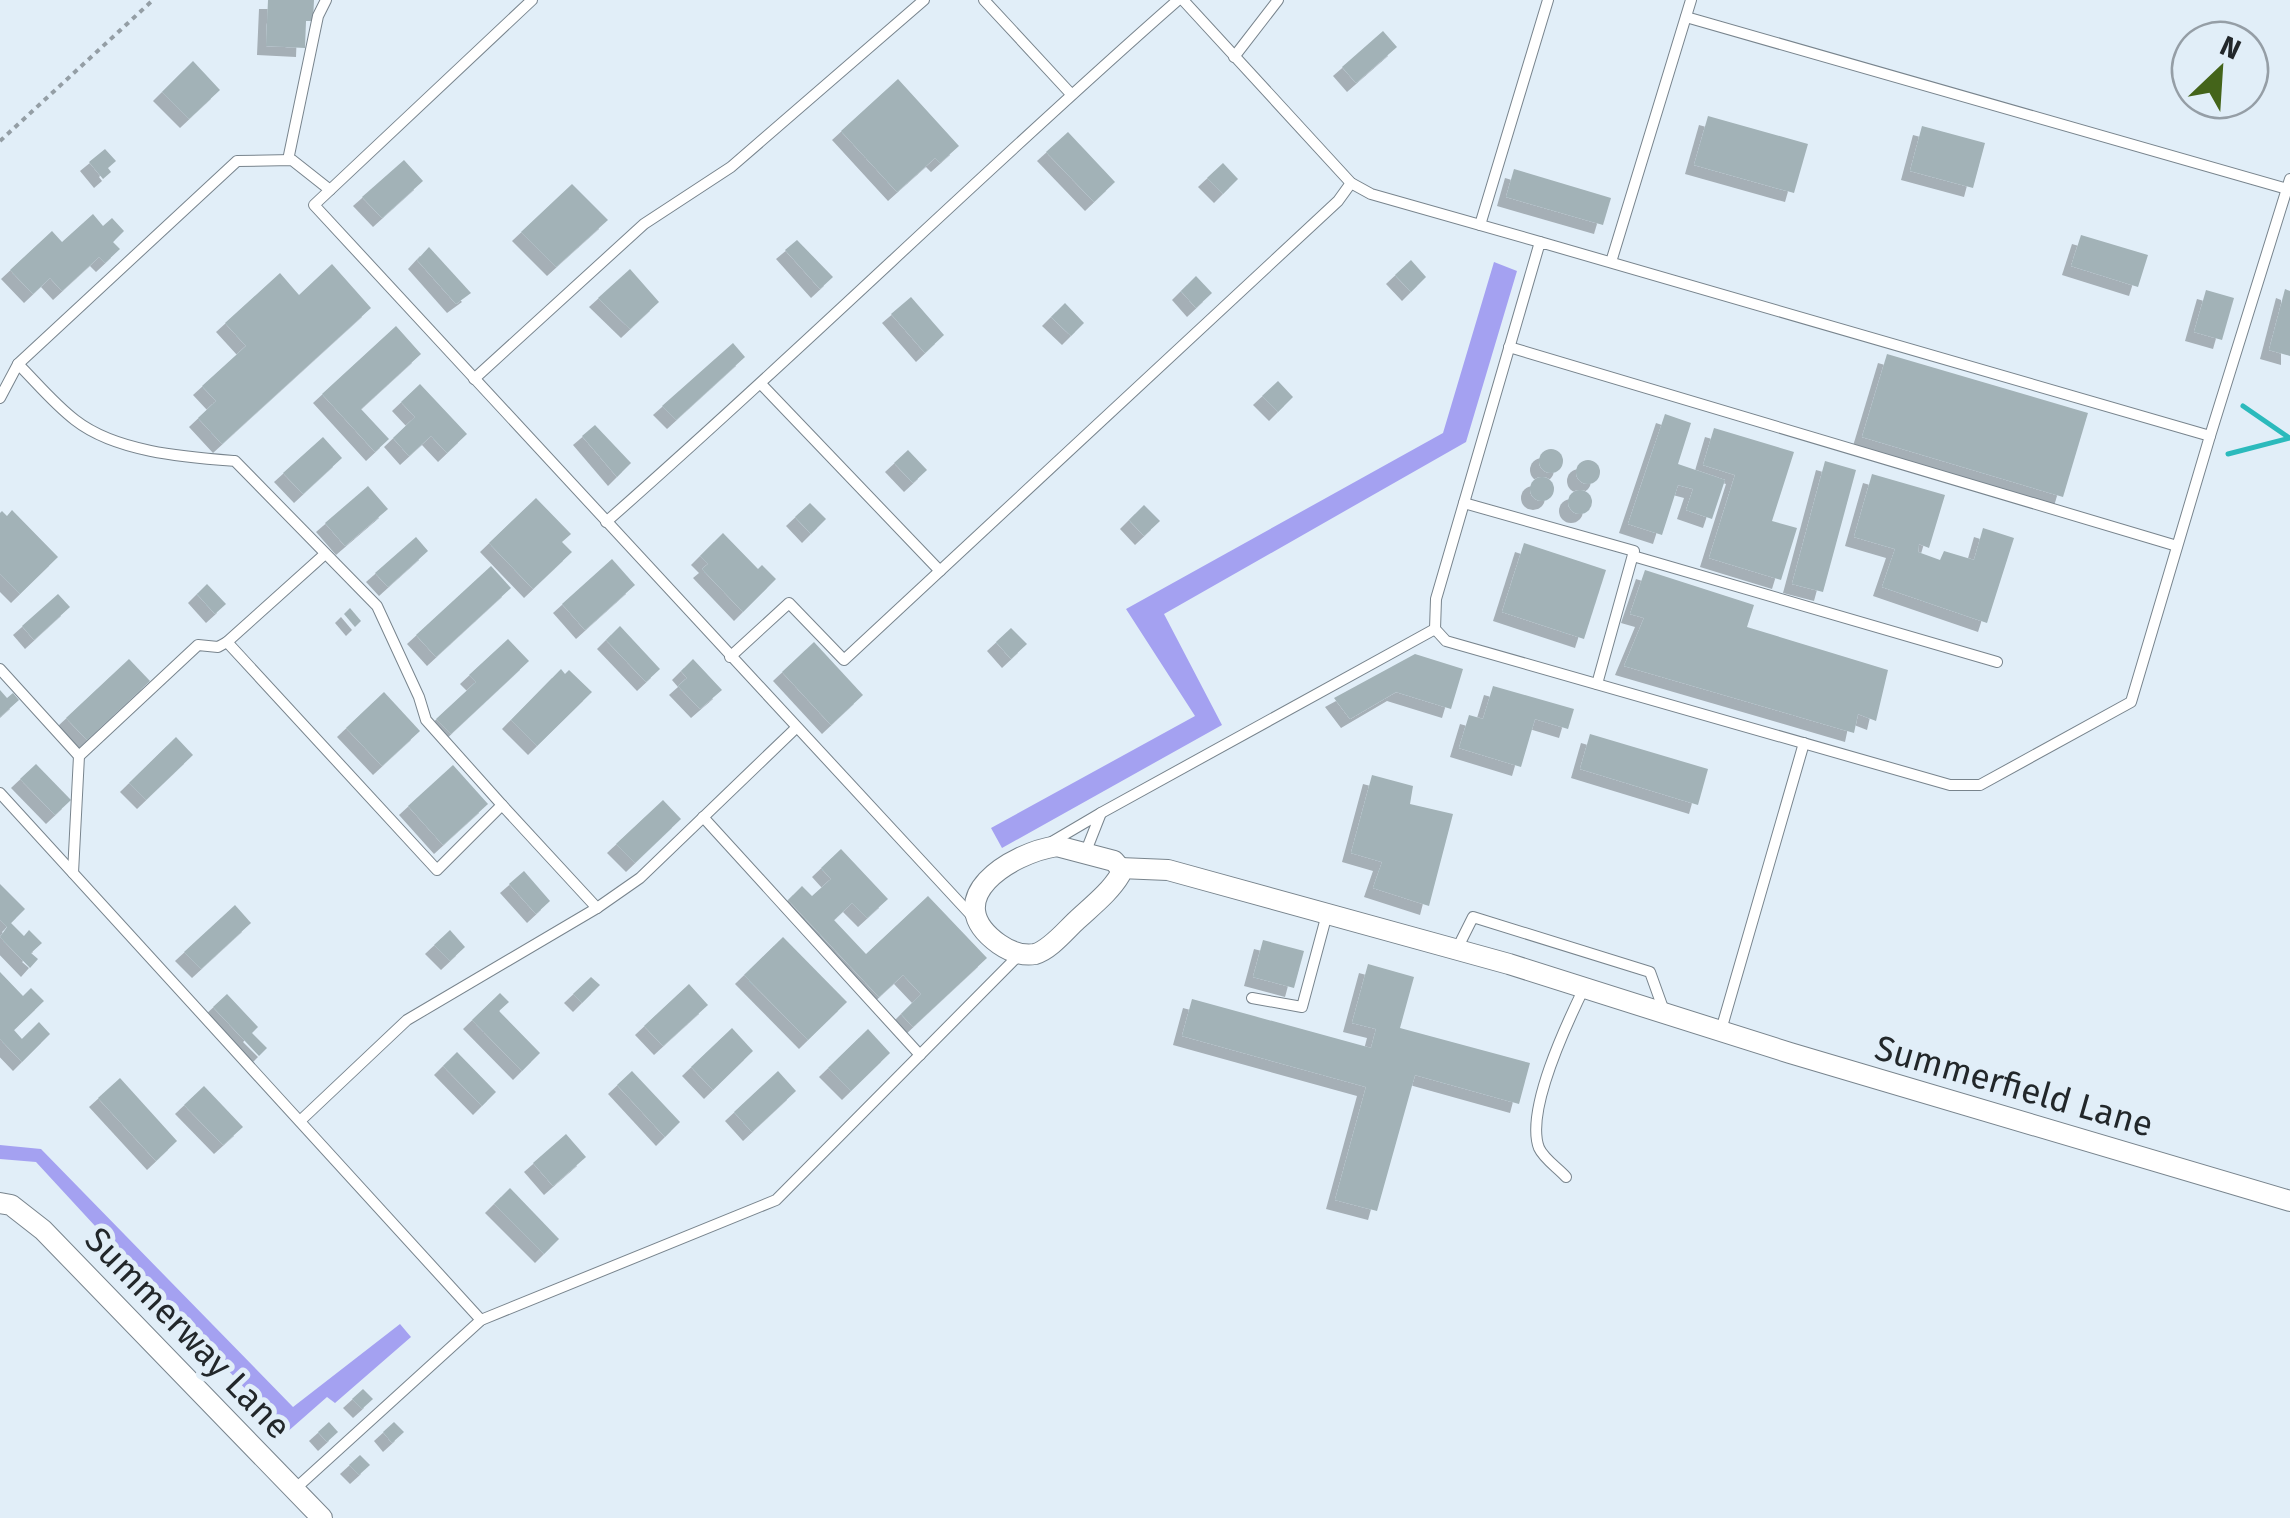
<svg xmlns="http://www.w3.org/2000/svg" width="2290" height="1518" viewBox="0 0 2290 1518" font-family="'Fira Sans',sans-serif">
	<defs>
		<filter id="shadow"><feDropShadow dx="-9" dy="9" stdDeviation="0" flood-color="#0004"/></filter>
	</defs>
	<rect width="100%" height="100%" fill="#e1eef8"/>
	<!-- forest -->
	<g fill="#a4a1f1">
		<path d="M1494,262L1517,271L1466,442L1164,614L1222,725L1002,848L991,828L1195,716L1126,609L1443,433Z"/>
		<path d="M0,1145L41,1149L293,1407L400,1324L411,1337L335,1403L327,1397L286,1433L36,1162L0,1159Z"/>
	</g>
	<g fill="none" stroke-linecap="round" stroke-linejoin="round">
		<!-- stream -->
		<g stroke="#2bbabc" stroke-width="5">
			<path d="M2243,406L2288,437"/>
			<path d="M2228,454L2290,438"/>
		</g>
	</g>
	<!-- building -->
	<g fill="#a2b2b7" filter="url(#shadow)">
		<path d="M268,0H314L313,21H306L305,48L266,46Z"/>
		<path d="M1383,31L1397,47L1356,83L1342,67Z"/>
		<path d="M193,61L220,90L189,119L162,92Z"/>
		<path d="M898,79L959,146L940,163L935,158L897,192L841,131Z"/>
		<path d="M1708,116L1808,144L1794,193L1694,165Z"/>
		<path d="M1922,126L1985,143L1973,188L1910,171Z"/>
		<path d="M1068,132L1115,182L1094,202L1046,152Z"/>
		<path d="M105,149L116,161L108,168L111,172L103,179L89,162Z"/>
		<path d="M404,160L423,181L382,218L362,197Z"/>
		<path d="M1223,163L1238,179L1223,194L1207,178Z"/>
		<path d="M1514,169L1611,198L1603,225L1506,197Z"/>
		<path d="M572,184L608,220L556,267L521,232Z"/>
		<path d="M93,214L103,226L112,218L124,231L113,242L120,249L105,263L99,257L62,291L50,278L33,294L10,270L52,231L62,242Z"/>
		<path d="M2081,235L2148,255L2138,287L2071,266Z"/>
		<path d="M797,240L833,277L820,289L785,250Z"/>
		<path d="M429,247L471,293L456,304L417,260Z"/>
		<path d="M1411,260L1426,277L1411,292L1395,275Z"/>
		<path d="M332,264L371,308L222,444L198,418L216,401L202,386L246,346L225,323L280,273L299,295Z"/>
		<path d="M630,269L659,302L630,329L598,298Z"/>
		<path d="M1196,276L1212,293L1196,308L1181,291Z"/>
		<path d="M2285,289L2290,291V356L2269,350Z"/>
		<path d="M2206,290L2234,298L2222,340L2194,332Z"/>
		<path d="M911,297L944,335L925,353L891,314Z"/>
		<path d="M1065,303L1084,323L1071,336L1051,317Z"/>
		<path d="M396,326L421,354L361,409L389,439L375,452L322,394Z"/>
		<path d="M733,343L745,357L676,420L662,406Z"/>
		<path d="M1887,354L2088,413L2063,497L1862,437Z"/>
		<path d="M1278,381L1293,397L1278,412L1262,396Z"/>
		<path d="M420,384L467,434L447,453L431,436L409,456L393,438L415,417L401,402Z"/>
		<path d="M1665,414L1691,423L1678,464L1725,480L1712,519L1686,510L1693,489L1678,485L1662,535L1628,524Z"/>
		<path d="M595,425L631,463L617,477L582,436Z"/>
		<path d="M1714,428L1794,452L1772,521L1797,528L1781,580L1709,558L1735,475L1703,465Z"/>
		<path d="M323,437L342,458L303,494L283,473Z"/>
		<circle cx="1551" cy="461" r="12"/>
		<path d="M908,450L927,470L913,483L894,463Z"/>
		<circle cx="1588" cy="472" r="12"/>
		<path d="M1825,461L1856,470L1823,592L1792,584Z"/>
		<path d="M1872,474L1945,495L1929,548L1919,544L1918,552L1940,560L1944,551L1974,560L1983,528L2014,538L1987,623L1882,587L1895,549L1854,537Z"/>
		<circle cx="1542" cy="489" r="12"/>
		<path d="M368,486L388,509L345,546L325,523Z"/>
		<circle cx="1580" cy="502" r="12"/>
		<path d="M536,498L571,534L562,542L572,552L533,589L489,543Z"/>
		<path d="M810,503L826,519L811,534L795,517Z"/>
		<path d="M1144,505L1160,521L1144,536L1129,520Z"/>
		<path d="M12,510L58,557L20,594L0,574V513L2,511L7,516Z"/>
		<path d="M723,533L758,569L762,565L776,579L743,612L702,569L708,564L700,556Z"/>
		<path d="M416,537L428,551L388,587L375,573Z"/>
		<path d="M1524,543L1606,570L1584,639L1502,612Z"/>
		<path d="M612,559L635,585L585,630L562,604Z"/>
		<path d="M491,566L511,588L436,657L416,635Z"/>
		<path d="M1645,570L1754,605L1747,627L1888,670L1876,721L1858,714L1854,733L1624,666L1644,618L1630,614Z"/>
		<path d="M207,584L226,604L215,614L197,594Z"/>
		<path d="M58,594L70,607L34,640L22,626Z"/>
		<path d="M350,608L361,621L355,627L344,614Z"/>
		<path d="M620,626L660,669L646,682L606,640Z"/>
		<path d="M1011,628L1027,644L1011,659L996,642Z"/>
		<path d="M508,639L529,661L451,734L436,719L476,682L469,675Z"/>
		<path d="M814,642L863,695L831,725L782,672Z"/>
		<path d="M1415,654L1463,669L1451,709L1396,692L1350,719L1334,698Z"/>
		<path d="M129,659L150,681L87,740L66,718Z"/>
		<path d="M693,659L722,690L700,709L678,686L687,678L681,671Z"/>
		<path d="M561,669L565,674L569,670L592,692L537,746L511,720Z"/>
		<path d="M1493,686L1574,709L1568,729L1535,719L1521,767L1459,748L1469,715L1483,719Z"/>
		<path d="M0,690L7,698L13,693L19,700L0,717Z"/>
		<path d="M384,692L420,731L382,766L346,728Z"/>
		<path d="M1590,734L1708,769L1698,805L1580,769Z"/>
		<path d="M176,737L193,755L146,800L129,783Z"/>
		<path d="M36,764L71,800L55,815L20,779Z"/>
		<path d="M453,765L488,804L443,845L408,806Z"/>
		<path d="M1372,775L1413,786L1410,804L1453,814L1429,906L1373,888L1382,862L1351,853Z"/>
		<path d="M663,800L681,819L635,863L616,844Z"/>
		<path d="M841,849L888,899L867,918L852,903L834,920L866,954L928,896L987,958L913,1027L901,1014L921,994L903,975L879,997L788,900L802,886L812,896L831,879L821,868Z"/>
		<path d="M524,871L550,901L536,914L509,884Z"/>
		<path d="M0,884L25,909L11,923L24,936L29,930L42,943L31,953L38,959L30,968L0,937L7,927L0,920Z"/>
		<path d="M235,905L251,923L201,969L184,952Z"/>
		<path d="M450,930L465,947L450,961L434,945Z"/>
		<path d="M783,937L847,1002L808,1040L744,975Z"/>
		<path d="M1263,940L1304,951L1294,988L1253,977Z"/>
		<path d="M1368,964L1414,977L1400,1028L1530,1063L1519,1104L1415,1075L1377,1211L1335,1200L1366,1087L1182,1036L1192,999L1371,1048L1376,1029L1352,1023Z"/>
		<path d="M0,972L23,996L31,988L44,1001L14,1030L22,1039L39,1022L50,1034L22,1062L0,1039Z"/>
		<path d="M591,977L600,985L582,1003L573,994Z"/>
		<path d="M689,984L708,1005L663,1046L644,1026Z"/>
		<path d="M500,993L509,1002L499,1011L540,1053L522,1071L472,1020Z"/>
		<path d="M227,994L258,1027L252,1033L267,1048L259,1056L213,1007Z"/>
		<path d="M732,1028L753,1051L713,1090L691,1067Z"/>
		<path d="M868,1029L890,1053L851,1091L828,1068Z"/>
		<path d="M457,1052L496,1092L482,1106L443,1066Z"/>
		<path d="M632,1071L680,1122L665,1137L617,1085Z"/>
		<path d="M778,1071L796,1091L752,1132L734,1112Z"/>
		<path d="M120,1078L177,1141L156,1161L98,1098Z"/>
		<path d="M204,1086L243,1127L223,1145L184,1105Z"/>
		<path d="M566,1134L586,1157L553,1186L533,1163Z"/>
		<path d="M510,1188L559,1239L544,1254L494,1204Z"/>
		<path d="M363,1389L373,1399L362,1409L352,1399Z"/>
		<path d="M329,1422L338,1432L327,1442L318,1432Z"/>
		<path d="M394,1422L404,1432L392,1443L383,1432Z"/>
		<path d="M360,1455L370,1465L359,1475L349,1465Z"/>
	</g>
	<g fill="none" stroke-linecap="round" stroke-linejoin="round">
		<defs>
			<g id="service">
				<path d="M532,0L314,205L972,916"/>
				<path d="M984,0L1071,94"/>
				<path d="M1183,0L1351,183L1371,194L1540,242"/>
				<path d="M1686,17L2287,189"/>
				<path d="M1234,57L1278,0"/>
				<path d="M288,160L318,16L326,0"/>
				<path d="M1480,225L1548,0"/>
				<path d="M1540,242L2210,436L2131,702L1980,785H1950L1446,641L1435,629L1436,599Z"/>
				<path d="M1611,262L1691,0"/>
				<path d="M1509,347L2177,546"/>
				<path d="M18,364C36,382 54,404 75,420C116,452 184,457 235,461L377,606L419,697L426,720L502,805"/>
				<path d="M474,379L644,224L731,167L924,0"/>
				<path d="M761,384L940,571"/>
				<path d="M0,398L18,364L237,161L292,160L330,190"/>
				<path d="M2210,436L2290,179"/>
				<path d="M1464,503L1634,551L1597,684"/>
				<path d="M606,522C800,352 984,170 1178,0"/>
				<path d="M1633,556L1997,662"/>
				<path d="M227,642L325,554"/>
				<path d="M730,657L789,603L844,660L1338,201L1351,183"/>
				<path d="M0,669L79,756"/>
				<path d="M0,793L481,1320"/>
				<path d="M1101,813L1435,629"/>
				<path d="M703,817L920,1055"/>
				<path d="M1050,843L1101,813L1086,851"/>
				<path d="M73,873L79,756L198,645L218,647L227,642L437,870L502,805L597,908"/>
				<path d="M1457,949L1473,917L1650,972L1664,1011"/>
				<path d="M1252,998L1302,1007L1327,914"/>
				<path d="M1721,1030L1804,743"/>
				<path d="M300,1121L407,1020L597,908L640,878L796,728"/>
				<path d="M1566,1177C1558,1168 1544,1159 1539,1148C1525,1111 1567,1023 1584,988"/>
				<path d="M295,1489L481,1320L776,1200L1020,954"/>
			</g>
			<g id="minor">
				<path d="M1057,846L1114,861L1120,868V875C1110,892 1092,906 1077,920C1066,930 1050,950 1035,954C1022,956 1009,951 999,944C936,899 1011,853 1057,846Z"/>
				<path d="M1120,868L1168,870L1509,964L1790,1053L2290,1201"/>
				<path d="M0,1203L11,1205L43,1230L322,1518"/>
			</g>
		</defs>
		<!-- service casing -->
		<use href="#service" stroke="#78848d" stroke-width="12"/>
		<!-- minor casing -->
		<use href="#minor" stroke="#78848d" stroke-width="22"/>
		<!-- path -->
		<path stroke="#949ea5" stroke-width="4" stroke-dasharray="5 5" stroke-linecap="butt" d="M0,141L153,0"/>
		<!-- service -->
		<use href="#service" stroke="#fff" stroke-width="10"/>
		<!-- minor -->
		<use href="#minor" stroke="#fff" stroke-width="20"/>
	</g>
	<g text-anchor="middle" stroke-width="10" stroke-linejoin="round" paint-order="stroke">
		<!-- street labels -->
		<g font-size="35" fill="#22272a" stroke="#e1eef8">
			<text transform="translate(2014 1086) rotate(16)" y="12">Summerfield Lane</text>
			<text transform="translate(188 1333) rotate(46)" y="12">Summerway Lane</text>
		</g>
	</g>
	<!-- north arrow -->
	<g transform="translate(2220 70) rotate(25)"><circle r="48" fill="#e1eef8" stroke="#959ea6" stroke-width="2.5"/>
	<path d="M0-8L18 38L0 25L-18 38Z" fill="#44641a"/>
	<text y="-15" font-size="28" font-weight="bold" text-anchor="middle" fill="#22272a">N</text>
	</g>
</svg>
